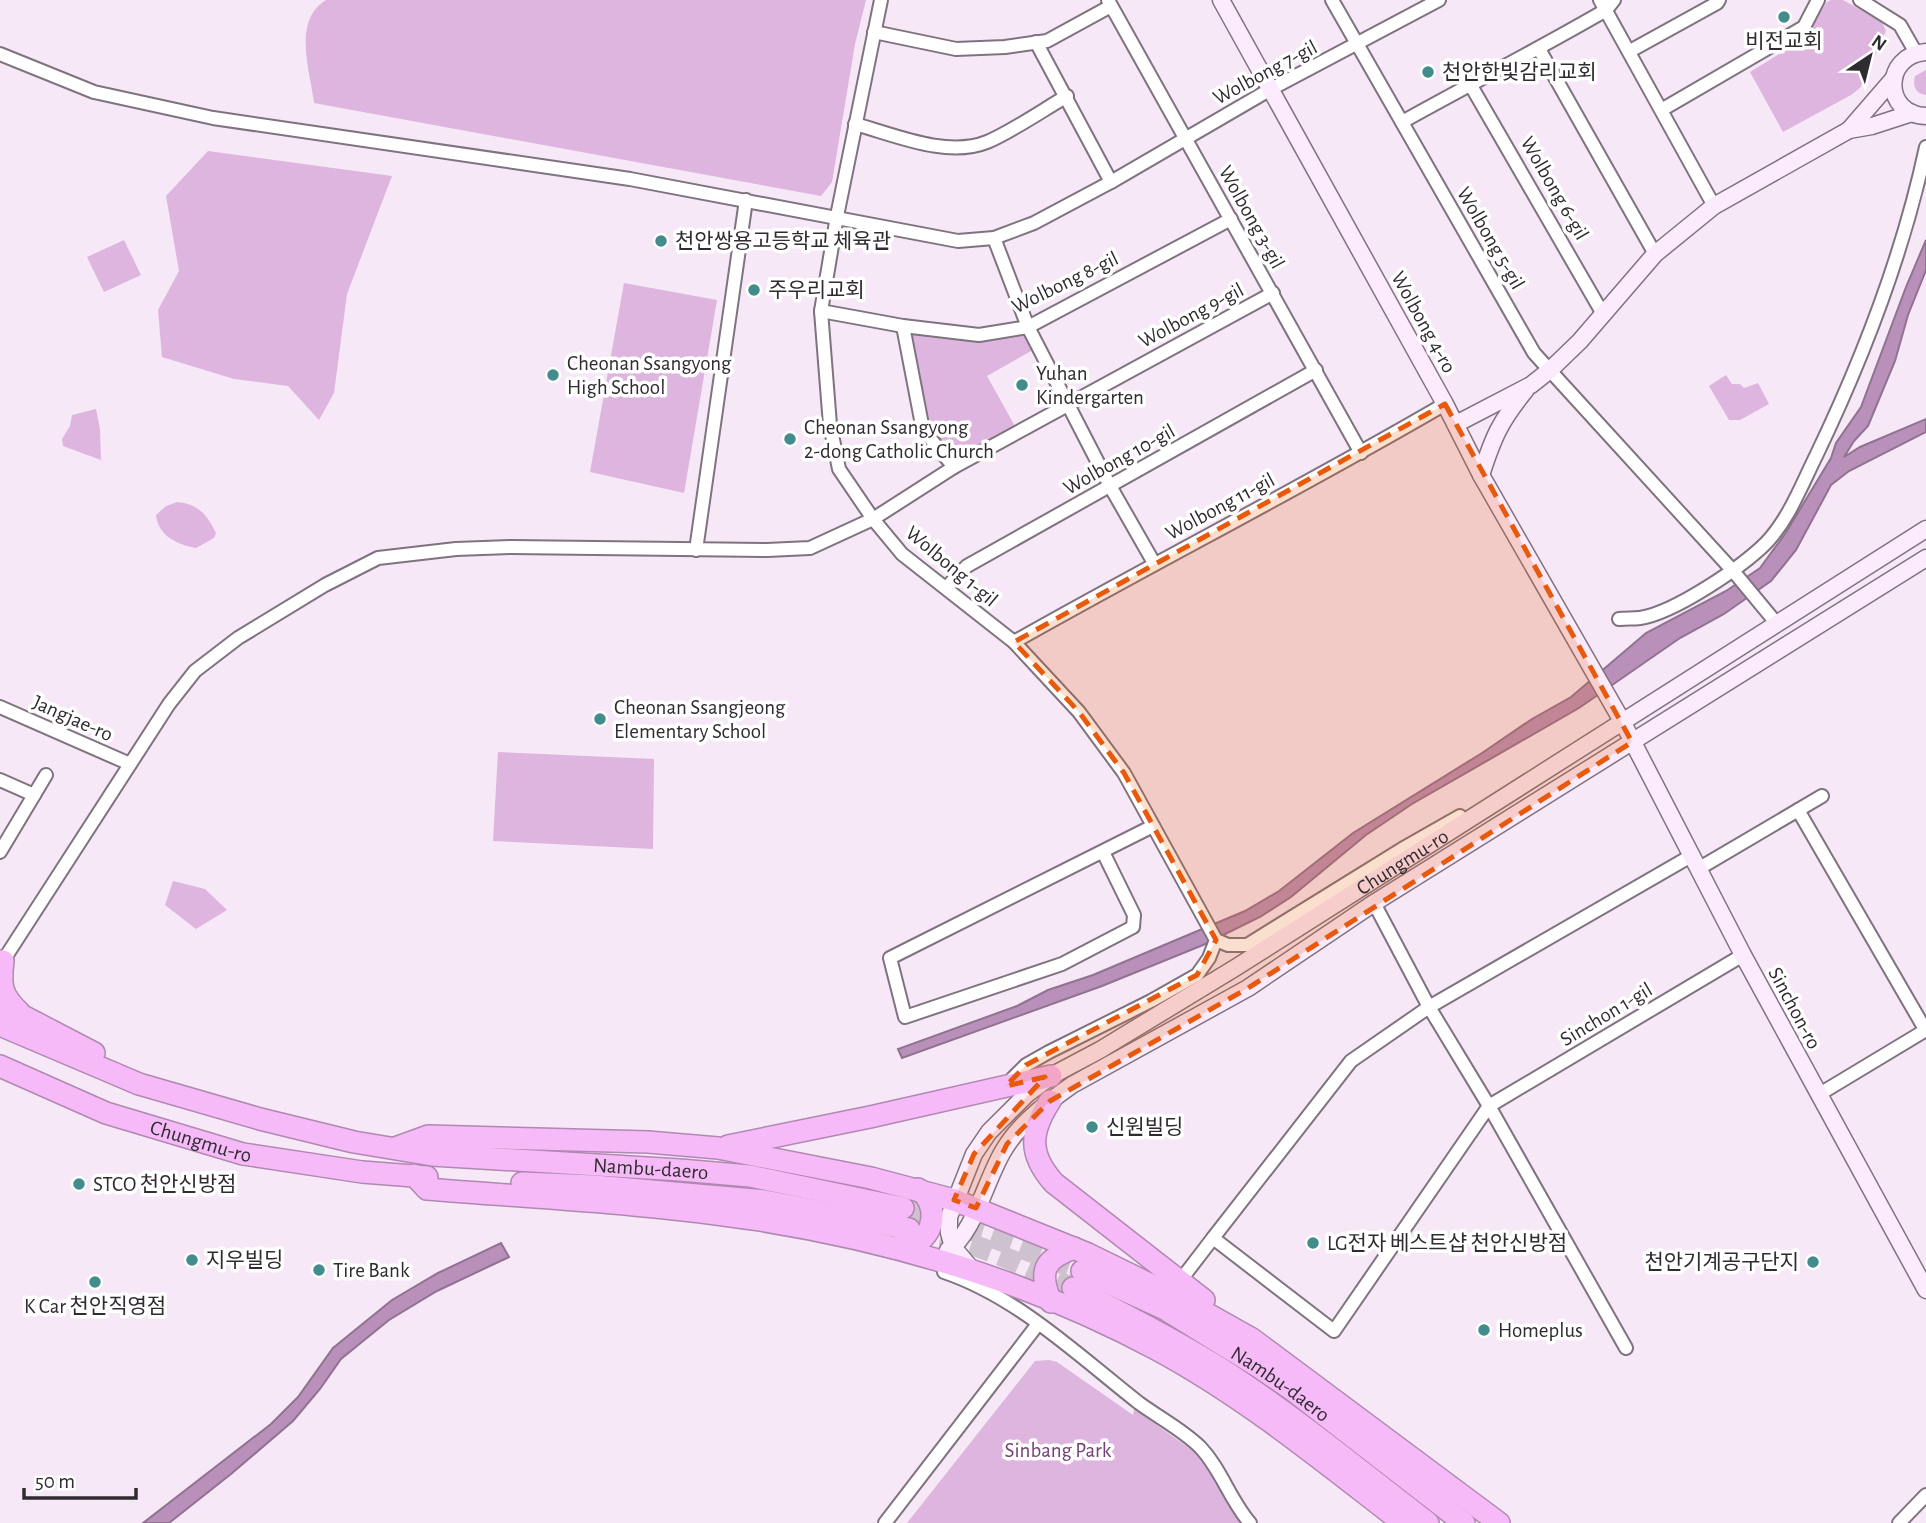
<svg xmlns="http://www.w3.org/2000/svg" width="1926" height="1523" viewBox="0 0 1926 1523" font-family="'Alegreya Sans','Noto Sans KR',sans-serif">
	<rect width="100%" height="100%" fill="#f6e8f6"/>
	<!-- green -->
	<g fill="#deb5df">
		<path d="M326,0H866L855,44L832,182L821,196L314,103C310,70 292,21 326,0Z"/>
		<path d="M1831,0H1843L1882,22L1886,31L1860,88L1851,95L1783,132L1750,72L1802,40L1827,2Z"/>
		<path d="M1926,70V95C1916,94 1912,86 1915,76Z"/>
		<path d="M208,151L392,176L347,294L334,393L319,420L288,386L234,379L162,357L158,310L179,271L166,196Z"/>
		<path d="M124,240L141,275L104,292L87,257Z"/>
		<path d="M624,283L717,300L684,493L590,472Z"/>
		<path d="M1024,331L1033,350L987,376L1016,428L964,456L947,451L927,428L910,336L913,332Z"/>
		<path d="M1726,375L1732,384H1740L1744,388L1758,383L1769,404L1740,420H1729L1709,386Z"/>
		<path d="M96,409L100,429L101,460L63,446L62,439L70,426L72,415Z"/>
		<path d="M177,502C199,504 207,515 216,533L214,538L196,548C178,545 158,536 156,515L166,506Z"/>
		<path d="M498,752L654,759L653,849L493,841Z"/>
		<path d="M173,881L205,889L227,910L196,929L165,905Z"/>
		<path d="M1049,1360L1057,1362L1133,1415L1134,1409L1199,1455L1244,1523H907L1035,1361Z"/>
	</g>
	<!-- water -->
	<g fill="#b990ba" stroke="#907291" stroke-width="2">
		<path d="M1926,240V270L1908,315L1895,361L1868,426L1854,441L1844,457L1860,447L1926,419V432L1849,471L1831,485L1796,550L1771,581L1724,614L1680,638L1579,708L1412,804L1366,835L1291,897L1260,917L1203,945L1102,986L902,1058L898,1049L1017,1006L1048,990L1093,975L1245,911L1279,891L1353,833L1482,753L1532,719L1571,697L1646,633L1726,591L1760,568L1785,534L1831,458L1836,443L1861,407L1906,287Z"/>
		<path d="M501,1243L509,1257L437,1291L389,1320L341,1359L320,1389L293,1421L231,1474L169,1523H143L271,1424L298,1397L333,1348L392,1300L438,1273Z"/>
	</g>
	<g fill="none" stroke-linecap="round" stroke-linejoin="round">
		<!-- highway-tunnel -->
		<g stroke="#cec2ce" stroke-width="21" stroke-dasharray="21 10" stroke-linecap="butt">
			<path d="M903,1208L983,1234L1082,1271"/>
			<path d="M911,1229C967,1237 1022,1265 1073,1288"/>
		</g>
		<defs>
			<g id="street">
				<path d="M881,0L837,216L821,311L830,425L839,469L873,519L902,554L1014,642L1079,712L1124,773L1216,940L1228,945H1247L1402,849L1460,816"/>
				<path d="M1108,0L1361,453"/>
				<path d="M1332,0L1534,353L1734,572L1777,624"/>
				<path d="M1600,0L1714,206"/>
				<path d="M1860,0L1900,25L1916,53"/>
				<path d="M874,32L956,49L1005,47L1047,41L1111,6"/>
				<path d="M1036,42L1111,182"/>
				<path d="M1539,49L1655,254"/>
				<path d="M1630,51L1717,3L1719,0"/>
				<path d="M0,54L94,92L213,118L630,179L958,241L994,238L1034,223L1111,182L1271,89L1439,0"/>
				<path d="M1470,84L1603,314"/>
				<path d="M1663,109L1804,27L1818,0"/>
				<path d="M1402,122C1470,84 1539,49 1606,10L1614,0"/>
				<path d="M855,124C895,135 947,158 987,142C1011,132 1043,110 1067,96"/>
				<path d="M994,238L1028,327L1110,486L1154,563"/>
				<path d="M821,311L903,326L979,335L1028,327L1231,219"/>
				<path d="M903,326L923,430L954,467"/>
				<path d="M696,550L746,200"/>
				<path d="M946,588L967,566L1316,370"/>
				<path d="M1619,619C1626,618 1633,619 1640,618C1674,613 1742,567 1766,543C1789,519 1802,484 1816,456C1864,356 1903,255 1926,147"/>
				<path d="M1014,642C1157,561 1303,487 1445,404"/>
				<path d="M0,707L130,764"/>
				<path d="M0,780L34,795"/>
				<path d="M1798,810L1926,1031"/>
				<path d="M0,852L46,775"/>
				<path d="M1103,852L1134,915L1133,927L1062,964L905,1017L890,958L1153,826"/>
				<path d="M1698,869L1822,796"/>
				<path d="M1374,903L1429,1007L1489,1106L1743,955"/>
				<path d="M3,961L169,704L195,671L238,638L325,585L378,558L456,549L511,547L767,550L810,548L873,519L954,467L1273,293"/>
				<path d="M1008,1083L1026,1065L1049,1052L1151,1001L1197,975L1209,958L1216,940"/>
				<path d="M1818,1095L1926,1030"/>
				<path d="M1213,1238L1351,1061L1429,1007L1691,856"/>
				<path d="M944,1272C1018,1297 1079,1356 1139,1403C1158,1417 1183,1430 1200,1447C1221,1469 1230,1500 1250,1523"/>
				<path d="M1180,1281L1213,1238L1334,1331L1489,1106L1626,1348"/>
				<path d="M885,1523L1038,1324"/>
				<path d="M1899,1523L1926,1495"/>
			</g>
			<g id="secondary">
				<path d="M1221,0L1445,404L1481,475L1622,721L1743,955L1926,1290"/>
				<path d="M1926,52C1882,55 1883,115 1926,116"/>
				<path d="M1849,130L1894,78"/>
				<path d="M1456,424L1531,385L1550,370L1580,341L1655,254L1714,206L1849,130L1872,126L1912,113"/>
				<path d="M1481,475C1493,438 1500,421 1525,391"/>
				<path d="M948,1250C974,1235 987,1175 1005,1148C1021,1122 1048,1102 1072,1085L1248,988L1374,903L1926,558"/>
				<path id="s1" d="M974,1272L953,1247L949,1233V1217L974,1154L989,1132L1027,1094L1051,1076L1100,1050L1235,968L1926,529"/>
			</g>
			<g id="highway">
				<path d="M0,961H3C0,985 1,995 19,1012"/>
				<path d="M0,1004L94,1053"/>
				<path id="s2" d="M0,1025L139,1084L260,1119L354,1142L432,1155L680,1170L750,1176L903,1208"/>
				<path id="s3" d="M0,1066L106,1113L243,1154L362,1172L427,1177"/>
				<path d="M1050,1101C1030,1132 1028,1154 1054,1183L1204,1300"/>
				<path d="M728,1146L870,1117L1051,1076"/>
				<path d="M395,1148L428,1136L648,1142L718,1148L871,1178L954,1200L1088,1254L1186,1302L1252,1339L1499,1523"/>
				<path d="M414,1175L427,1189C537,1198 650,1203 759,1220C897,1242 1033,1283 1156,1349C1245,1397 1323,1461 1403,1523"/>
				<path d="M522,1183L594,1186L765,1201L909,1229"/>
				<path d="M894,1248C900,1247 906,1247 912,1245C936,1236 939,1203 918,1189"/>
				<path id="s4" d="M1082,1271L1165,1309L1259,1367L1291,1389L1464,1523"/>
				<path d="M1073,1288C1122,1313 1171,1338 1218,1367C1292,1414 1359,1470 1428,1523"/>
				<path d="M1051,1302C1038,1271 1044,1259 1074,1248"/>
			</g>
		</defs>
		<!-- street casing -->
		<use href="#street" stroke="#7f737f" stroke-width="16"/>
		<!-- secondary casing -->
		<use href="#secondary" stroke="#7f737f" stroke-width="19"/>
		<!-- highway casing -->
		<use href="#highway" stroke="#b088b1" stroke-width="24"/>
		<!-- street -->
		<use href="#street" stroke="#fff" stroke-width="12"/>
		<!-- secondary -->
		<use href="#secondary" stroke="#fceafd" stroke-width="16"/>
		<!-- highway -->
		<use href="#highway" stroke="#f5baf7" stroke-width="21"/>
	</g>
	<!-- marked area -->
	<path fill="#e8590c" fill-opacity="0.2" stroke="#e8590c" stroke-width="5" stroke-dasharray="14 9" stroke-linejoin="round" d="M1445,404L1632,742L1248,988L1050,1101L1007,1144L976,1208L954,1200L974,1154L1045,1077L1006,1086L1026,1065L1197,975L1216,940L1124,773L1079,712L1014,642Z"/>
	<!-- markers -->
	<g fill="#438c8d" stroke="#fff" stroke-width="2.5">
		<circle cx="1784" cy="17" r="7"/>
		<circle cx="1428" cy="72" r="7"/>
		<circle cx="661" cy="241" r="7"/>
		<circle cx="754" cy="290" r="7"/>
		<circle cx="553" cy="375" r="7"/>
		<circle cx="1022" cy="385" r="7"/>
		<circle cx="790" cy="439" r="7"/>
		<circle cx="600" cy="719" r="7"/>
		<circle cx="1092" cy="1127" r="7"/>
		<circle cx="79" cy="1184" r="7"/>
		<circle cx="1313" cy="1243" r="7"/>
		<circle cx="192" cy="1260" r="7"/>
		<circle cx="1813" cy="1262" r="7"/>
		<circle cx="319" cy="1270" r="7"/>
		<circle cx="95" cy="1282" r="7"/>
		<circle cx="1484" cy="1330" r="7"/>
	</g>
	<g text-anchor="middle" stroke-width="7" stroke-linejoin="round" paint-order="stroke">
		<!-- poi labels -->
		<g font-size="21" fill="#302b30" stroke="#fff" text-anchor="start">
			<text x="1784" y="48" text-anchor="middle">비전교회</text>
			<text x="1442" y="79">천안한빛감리교회</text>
			<text x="675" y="248">천안쌍용고등학교 체육관</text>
			<text x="768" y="297">주우리교회</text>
			<text x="567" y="370">Cheonan Ssangyong<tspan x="567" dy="24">High School</tspan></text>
			<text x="1036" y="380">Yuhan<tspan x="1036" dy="24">Kindergarten</tspan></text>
			<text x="804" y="434">Cheonan Ssangyong<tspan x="804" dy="24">2-dong Catholic Church</tspan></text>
			<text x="614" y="714">Cheonan Ssangjeong<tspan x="614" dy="24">Elementary School</tspan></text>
			<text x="1106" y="1134">신원빌딩</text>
			<text x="93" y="1191">STCO 천안신방점</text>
			<text x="1327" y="1250">LG전자 베스트샵 천안신방점</text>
			<text x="206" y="1267">지우빌딩</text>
			<text x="1799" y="1269" text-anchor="end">천안기계공구단지</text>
			<text x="333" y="1277">Tire Bank</text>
			<text x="95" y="1313" text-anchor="middle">K Car 천안직영점</text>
			<text x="1498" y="1337">Homeplus</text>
		</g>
		<!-- street labels -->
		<g font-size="21" fill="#302b30" stroke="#fff">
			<text transform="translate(1265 72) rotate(-28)" y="7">Wolbong 7-gil</text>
			<text transform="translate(1555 188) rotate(60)" y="7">Wolbong 6-gil</text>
			<text transform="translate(1252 217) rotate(61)" y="7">Wolbong 3-gil</text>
			<text transform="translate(1491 238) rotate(60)" y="7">Wolbong 5-gil</text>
			<text transform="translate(1065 282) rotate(-26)" y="7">Wolbong 8-gil</text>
			<text transform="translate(1191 315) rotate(-28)" y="7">Wolbong 9-gil</text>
			<text transform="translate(1424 322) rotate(61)" y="7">Wolbong 4-ro</text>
			<text transform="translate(1119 459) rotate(-29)" y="7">Wolbong 10-gil</text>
			<text transform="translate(1220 506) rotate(-28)" y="7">Wolbong 11-gil</text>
			<text transform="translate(952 566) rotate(40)" y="7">Wolbong 1-gil</text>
			<text transform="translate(73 718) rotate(24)" y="7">Jangjae-ro</text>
			<text dy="7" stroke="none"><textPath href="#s1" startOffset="653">Chungmu-ro</textPath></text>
			<text transform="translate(1795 1008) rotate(62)" y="7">Sinchon-ro</text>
			<text transform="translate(1606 1014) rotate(-31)" y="7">Sinchon 1-gil</text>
			<text dy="7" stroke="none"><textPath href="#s3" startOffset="215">Chungmu-ro</textPath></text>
			<text dy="7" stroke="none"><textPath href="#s2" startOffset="672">Nambu-daero</textPath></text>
			<text dy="7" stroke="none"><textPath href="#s4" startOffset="229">Nambu-daero</textPath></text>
		</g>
		<!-- park labels -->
		<g font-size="21" fill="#723e75" stroke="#fff">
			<text x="1058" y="1457">Sinbang Park</text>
		</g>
	</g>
	<!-- north arrow -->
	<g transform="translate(1870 56) rotate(35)" stroke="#ffffff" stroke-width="5" paint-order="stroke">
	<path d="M0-5L12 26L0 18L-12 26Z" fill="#302b30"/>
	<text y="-10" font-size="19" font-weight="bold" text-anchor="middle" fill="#302b30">N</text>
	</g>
	<!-- scale -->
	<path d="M24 1488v10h112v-10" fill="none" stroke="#302b30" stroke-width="3.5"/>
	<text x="35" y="1488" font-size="21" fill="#302b30" stroke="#ffffff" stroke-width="5" paint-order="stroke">50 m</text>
</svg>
